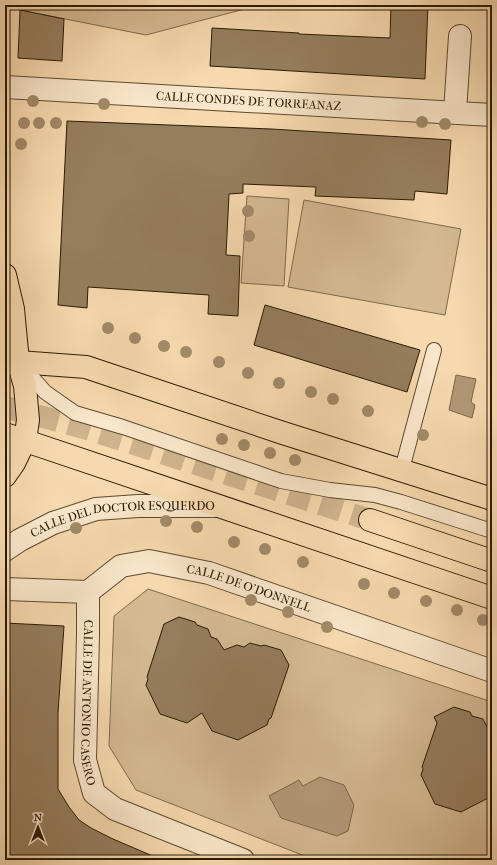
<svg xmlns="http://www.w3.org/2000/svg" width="497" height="865" viewBox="0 0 497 865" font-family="'IM FELL French Canon',serif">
	<rect width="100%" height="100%" fill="#f7d9af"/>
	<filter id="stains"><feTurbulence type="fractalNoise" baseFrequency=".005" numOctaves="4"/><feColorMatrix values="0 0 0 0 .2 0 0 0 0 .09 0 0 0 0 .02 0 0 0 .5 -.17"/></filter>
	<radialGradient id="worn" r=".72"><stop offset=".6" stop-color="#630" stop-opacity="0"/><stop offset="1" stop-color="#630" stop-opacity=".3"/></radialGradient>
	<!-- green -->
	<g fill="#d4b992" stroke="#7f6a4b">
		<path d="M21,5H260L146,35L20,10Z"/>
		<path d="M247,196L289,199L284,286L241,283Z"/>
		<path d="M304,200L461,229L445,315L288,287Z"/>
		<path d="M148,589L492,702V860H315L136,790L109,746L114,616Z"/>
	</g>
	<!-- water -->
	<g fill="#b19875" stroke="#7b6648">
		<path d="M456,375L476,379L471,402L475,405L472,418L449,410Z"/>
		<path d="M320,777L344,785L354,805L348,831L337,836L281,818L269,796L299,780L303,786Z"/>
	</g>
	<!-- building -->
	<g fill="#957d5d" stroke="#2a1a04">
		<path d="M391,5H428L425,79L210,66L212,28L299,33V34L390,38Z"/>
		<path d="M20,10L64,19L62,61L18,58Z"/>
		<path d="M67,121L271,129L451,140L447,194L415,191L414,200L315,196L316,187L243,184V193L229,194L226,255L240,256L238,316L208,314L209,295L88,287L87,308L58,305Z"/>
		<path d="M265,305L420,350L407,392L254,345Z"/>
		<path d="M179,617L195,622L197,625L208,629L211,637L217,639L224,650L237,645L244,647L250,643L261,646L264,645L281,650L289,665L271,718L269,719L267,725L238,740L212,731L202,713L187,723L160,714L146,685L148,679L147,677L164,624Z"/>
		<path d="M5,623L64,626L58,713V789L69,807L79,820L91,828L113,839L162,860H5Z"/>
		<path d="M454,707L470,712L472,716L483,719L487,727L492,729V796L461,812L435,804L421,775L423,769L422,767L437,723L434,717Z"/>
	</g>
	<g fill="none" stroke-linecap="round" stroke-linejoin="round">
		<!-- primary-tunnel -->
		<path stroke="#ceb38d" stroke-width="22" stroke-dasharray="22 11" stroke-linecap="butt" d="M5,407L84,428L370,520"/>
		<defs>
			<g id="lane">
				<path d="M22,366L45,392L75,413L123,427L281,481L330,490L375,495L401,502L492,531"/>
				<path d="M402,469L434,350"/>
			</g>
			<g id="street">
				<path id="s1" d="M5,87L492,115"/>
				<path d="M455,112L460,36"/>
				<path id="s2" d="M5,550L20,540L53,523L96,509L138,506H214"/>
				<path id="s3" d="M5,589L88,592L121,566L149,561L209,573L492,671"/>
				<path id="s4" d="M88,592V635L85,760L94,793L115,809L243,860"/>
			</g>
			<g id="primary">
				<path d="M5,275L13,309L18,362L25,386L28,420L25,440L14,463L5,476"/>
				<path d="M5,360L18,362L86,367L283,433L492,499"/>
				<path d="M5,434L492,598"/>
				<path d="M370,520L492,561"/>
			</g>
		</defs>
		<!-- lane casing -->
		<use href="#lane" stroke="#5d4a2f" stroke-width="16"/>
		<!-- street casing -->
		<use href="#street" stroke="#5d4a2f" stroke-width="24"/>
		<!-- primary casing -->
		<use href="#primary" stroke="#2a1a04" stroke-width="24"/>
		<!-- lane -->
		<use href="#lane" stroke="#fae6cb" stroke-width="14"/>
		<!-- street -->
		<use href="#street" stroke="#fae6cb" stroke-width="22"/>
		<!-- primary -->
		<use href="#primary" stroke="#f7d9af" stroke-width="22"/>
	</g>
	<!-- trees -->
	<g fill="#a28a69">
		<circle cx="33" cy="101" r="6"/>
		<circle cx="104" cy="104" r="6"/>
		<circle cx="422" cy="122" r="6"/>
		<circle cx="24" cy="123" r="6"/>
		<circle cx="39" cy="123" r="6"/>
		<circle cx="56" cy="123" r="6"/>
		<circle cx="445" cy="124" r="6"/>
		<circle cx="21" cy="144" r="6"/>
		<circle cx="248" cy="211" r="6"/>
		<circle cx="249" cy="236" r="6"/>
		<circle cx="108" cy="328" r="6"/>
		<circle cx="135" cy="338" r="6"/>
		<circle cx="164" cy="346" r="6"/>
		<circle cx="186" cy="352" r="6"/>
		<circle cx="219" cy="362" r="6"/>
		<circle cx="248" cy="373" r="6"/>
		<circle cx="279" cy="383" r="6"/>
		<circle cx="311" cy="392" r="6"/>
		<circle cx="333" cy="399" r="6"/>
		<circle cx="368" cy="411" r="6"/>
		<circle cx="423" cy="435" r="6"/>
		<circle cx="222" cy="439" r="6"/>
		<circle cx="244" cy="445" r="6"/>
		<circle cx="270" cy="453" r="6"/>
		<circle cx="295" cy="460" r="6"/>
		<circle cx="166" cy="521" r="6"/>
		<circle cx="197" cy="527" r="6"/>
		<circle cx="76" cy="528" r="6"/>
		<circle cx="234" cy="542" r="6"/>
		<circle cx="265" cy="549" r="6"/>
		<circle cx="303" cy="562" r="6"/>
		<circle cx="364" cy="584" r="6"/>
		<circle cx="394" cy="593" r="6"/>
		<circle cx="251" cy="600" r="6"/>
		<circle cx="426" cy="601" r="6"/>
		<circle cx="457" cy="610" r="6"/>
		<circle cx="288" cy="612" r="6"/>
		<circle cx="483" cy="620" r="6"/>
		<circle cx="327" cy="627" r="6"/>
	</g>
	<g text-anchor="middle" stroke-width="3.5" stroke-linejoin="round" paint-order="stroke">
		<!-- street labels -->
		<g font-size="12" fill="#2a1a04" stroke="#fae6cb">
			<text dy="4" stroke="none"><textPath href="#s1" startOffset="244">CALLE CONDES DE TORREANAZ</textPath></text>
			<text dy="4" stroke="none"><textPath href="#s2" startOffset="125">CALLE DEL DOCTOR ESQUERDO</textPath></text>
			<text dy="4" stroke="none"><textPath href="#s3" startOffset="257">CALLE DE O'DONNELL</textPath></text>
			<text dy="4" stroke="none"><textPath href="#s4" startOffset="111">CALLE DE ANTONIO CASERO</textPath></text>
		</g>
	</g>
	<!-- margin -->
	<rect width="497" height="865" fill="none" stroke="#f7d9af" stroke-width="20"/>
	<rect x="6" y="6" width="485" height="853" fill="none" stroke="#2a1a04" stroke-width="2"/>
	<rect x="10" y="10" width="477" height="845" fill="none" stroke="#2a1a04"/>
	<!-- north arrow -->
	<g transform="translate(38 827)" stroke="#fae6cb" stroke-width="3" paint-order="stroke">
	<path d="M0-3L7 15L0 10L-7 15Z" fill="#2a1a04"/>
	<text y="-6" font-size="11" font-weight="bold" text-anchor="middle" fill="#2a1a04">N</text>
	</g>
	<rect width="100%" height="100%" filter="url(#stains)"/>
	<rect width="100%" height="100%" fill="url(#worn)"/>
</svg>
